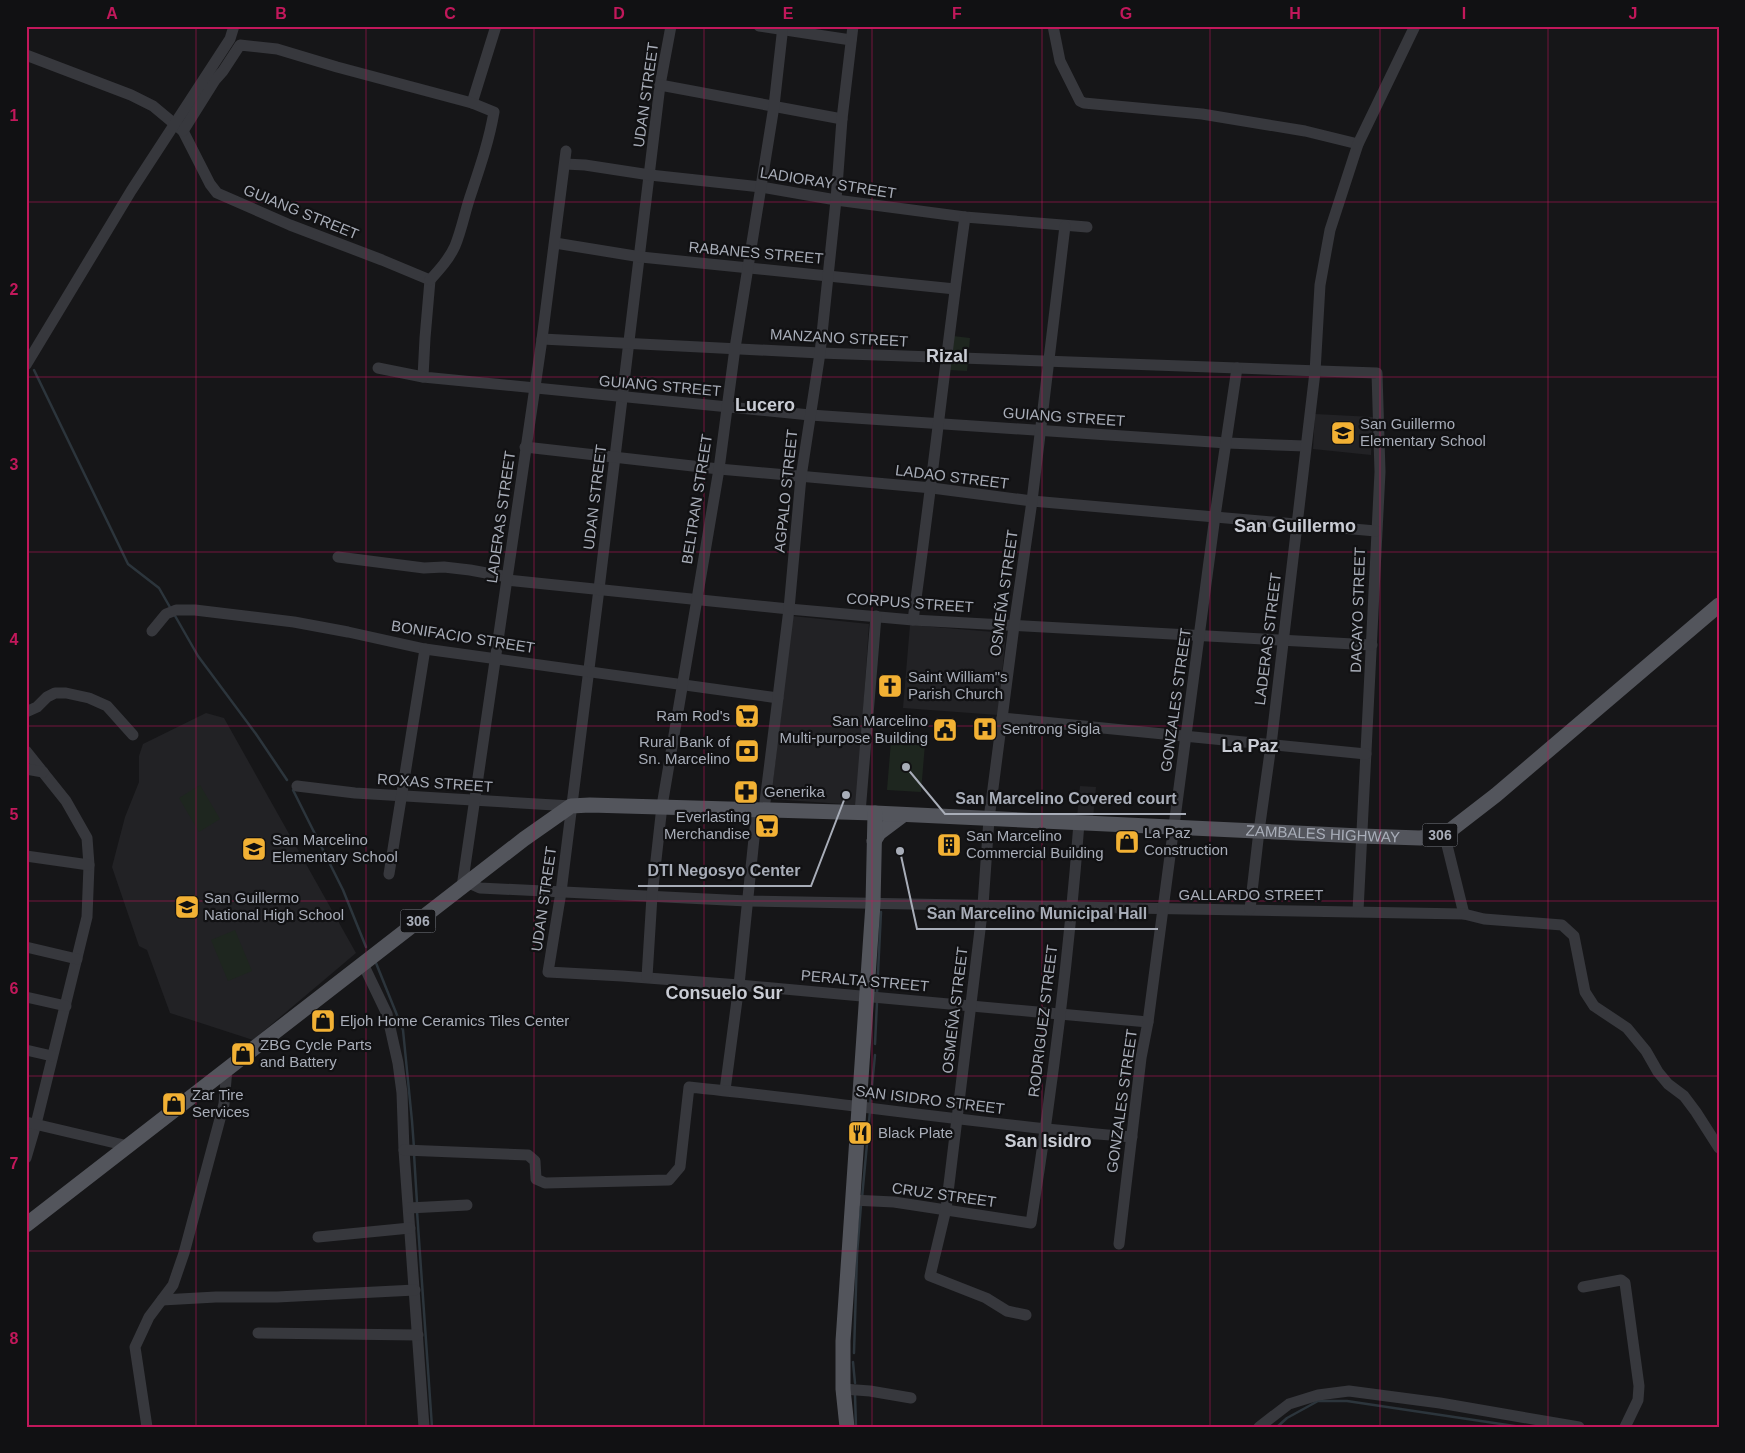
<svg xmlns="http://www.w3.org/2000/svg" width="1745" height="1453" viewBox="0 0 1745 1453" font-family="Arial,sans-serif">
	<rect width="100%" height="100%" fill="#161618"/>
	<!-- built -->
	<g fill="#222225">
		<path d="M1315,414L1373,417L1371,455L1313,449Z"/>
		<path d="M792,616L869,624L857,805L771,799Z"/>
		<path d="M910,625L1006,633L998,715L903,708Z"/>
		<path d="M206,713L224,718L356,953L253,1040L170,1013L147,950L139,946L112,867L125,817L139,782V756L143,744Z"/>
		<path d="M978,717L993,718V722H994L993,737L976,736Z"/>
		<path d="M1080,786L1096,787L1093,818L1077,817Z"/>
	</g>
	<!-- green -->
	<g fill="#1e261f">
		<path d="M953,336L970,338L967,371L950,370Z"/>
		<path d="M891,741L925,744L921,792L887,790Z"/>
		<path d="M200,785L220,819L199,832L179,798Z"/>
		<path d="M235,930L252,971L228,981L211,940Z"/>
	</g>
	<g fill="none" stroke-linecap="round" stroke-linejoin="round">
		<!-- stream -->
		<g stroke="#2c353c" stroke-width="2.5">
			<path d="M34,370L128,564L159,588L171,609"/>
			<path d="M174,614L198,656L256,734L287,780"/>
			<path d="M293,790L343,890L366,947"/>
			<path d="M376,963L403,1030L412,1121L414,1148"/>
			<path d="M877,993L881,912"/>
			<path d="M875,1044L877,1002"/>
			<path d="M870,1106L875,1055"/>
			<path d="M414,1154L417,1203"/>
			<path d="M862,1198L870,1111"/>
			<path d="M417,1211L432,1427"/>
			<path d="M854,1353L857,1254L861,1205"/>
			<path d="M853,1362L855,1383"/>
			<path d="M855,1395L856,1427"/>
			<path d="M1277,1427L1287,1418L1318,1401H1347L1521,1427"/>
		</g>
		<!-- minor -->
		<g stroke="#37383d" stroke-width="11">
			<path d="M671,26L660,85L599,589L561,892L548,972L622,976L739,985L1148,1022"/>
			<path d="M759,26L851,40"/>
			<path d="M1053,26L1060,61L1080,101L1084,103L1202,114L1305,131L1358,144"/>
			<path d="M26,55L131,95L153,106L183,131L210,184L217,193L290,225L382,260L430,280L425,338L423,377L810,415L1227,443L1305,446"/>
			<path d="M660,85L842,119"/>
			<path d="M472,103L496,26"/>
			<path d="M183,131L215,80L223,71L240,45L277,49L337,67L472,103L494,112C489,141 480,167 471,194C465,211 462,229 455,246C449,259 440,269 430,280"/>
			<path d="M565,164L585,165L650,175L761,187L836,200L965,217L1087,227"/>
			<path d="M555,243L641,257L955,289"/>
			<path d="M542,339L820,353L1377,373L1380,472L1358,911"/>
			<path d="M26,365L131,191L230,39L234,26"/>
			<path d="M378,368L423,377"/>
			<path d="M525,447L719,469L932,488L1032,501L1376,531"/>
			<path d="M338,557L424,568L444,567L470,570L508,577"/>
			<path d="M507,580L789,609L913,620L1372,645"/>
			<path d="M913,620C932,486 946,351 965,217"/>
			<path d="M152,631L166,614L176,610H195L294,622L348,632L425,649L778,698"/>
			<path d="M26,712L37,707L47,697L55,693H66L89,698L107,706L133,735"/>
			<path d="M1002,718L1366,754"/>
			<path d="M26,751L66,801L87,838L89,865L87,917L36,1124L26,1158"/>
			<path d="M26,769L43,772"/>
			<path d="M297,786L355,793L571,806"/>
			<path d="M764,810L789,609L801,477L820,353L836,200L842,119L853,26"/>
			<path d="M860,813L876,616"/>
			<path d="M1444,833L1464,914"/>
			<path d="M26,856L89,865"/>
			<path d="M389,874L425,649"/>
			<path d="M469,883L480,888L747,901L1464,914L1484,919L1562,925L1574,936L1585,992L1594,1006L1627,1028L1646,1051L1658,1072L1668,1084L1684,1096L1696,1112L1719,1148"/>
			<path d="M462,887L542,339L566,151"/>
			<path d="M1250,909L1259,831L1271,745L1315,372L1320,285L1330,230L1358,144L1415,26"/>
			<path d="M26,947L77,959"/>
			<path d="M363,964L387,1014L398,1063L402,1093L404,1150L424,1427"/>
			<path d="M647,977L652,896L662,806L719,469L735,348L774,106L783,26"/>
			<path d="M26,997L66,1006"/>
			<path d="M26,1050L52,1056"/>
			<path d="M725,1090L739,985L757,809"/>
			<path d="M26,1122L128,1146"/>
			<path d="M404,1150L528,1155L535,1161L536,1179L545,1183L669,1180L680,1167L689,1087C837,1102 984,1125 1132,1137"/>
			<path d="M852,1200L894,1202L1031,1223C1052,1090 1069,957 1079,823"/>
			<path d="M409,1208L467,1205"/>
			<path d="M318,1237L410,1228"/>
			<path d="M1119,1244L1141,1058L1148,1022L1215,516L1237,368"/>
			<path d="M1583,1287L1621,1280L1625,1283L1639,1386L1638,1400L1625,1427"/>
			<path d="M162,1300L216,1297H277L415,1290"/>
			<path d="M1026,1315L1007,1311L986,1298L930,1276L946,1209L983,905L989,819L1014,626L1032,501L1065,226"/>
			<path d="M258,1333L418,1335"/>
			<path d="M843,1389L870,1391L911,1398"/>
			<path d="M147,1427L135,1347L149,1317L173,1285L184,1253L224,1104L227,1068"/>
			<path d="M1259,1427L1289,1404L1318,1395L1349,1391L1440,1403L1579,1427"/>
		</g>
		<!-- major -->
		<g stroke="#53555c" stroke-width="15">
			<path d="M874,841L879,833L903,815"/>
			<path id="s1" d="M26,1225L524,839L571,806L590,805L875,813L1361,836L1420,838L1436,836L1452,829L1496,795L1719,605"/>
			<path d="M847,1427L843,1389V1341L873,904L875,813"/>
		</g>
	</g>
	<!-- grid -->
	<path fill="none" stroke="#c2185b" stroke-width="1" stroke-opacity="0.55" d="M196,26V1427M366,26V1427M534,26V1427M704,26V1427M872,26V1427M1042,26V1427M1210,26V1427M1380,26V1427M1548,26V1427M26,202H1719M26,377H1719M26,552H1719M26,726H1719M26,901H1719M26,1076H1719M26,1251H1719"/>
	<!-- icons -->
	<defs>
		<symbol id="school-square" viewBox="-11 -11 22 22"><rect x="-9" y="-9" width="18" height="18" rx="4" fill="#f2b134" stroke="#111113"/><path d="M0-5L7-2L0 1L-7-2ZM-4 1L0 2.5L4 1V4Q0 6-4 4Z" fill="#111"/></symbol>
		<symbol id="church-square" viewBox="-11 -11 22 22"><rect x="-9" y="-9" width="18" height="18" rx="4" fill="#f2b134" stroke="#111113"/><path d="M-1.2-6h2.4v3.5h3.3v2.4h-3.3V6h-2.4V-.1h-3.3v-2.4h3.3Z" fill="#111"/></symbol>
		<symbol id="supermarket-square" viewBox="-11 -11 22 22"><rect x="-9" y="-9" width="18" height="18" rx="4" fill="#f2b134" stroke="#111113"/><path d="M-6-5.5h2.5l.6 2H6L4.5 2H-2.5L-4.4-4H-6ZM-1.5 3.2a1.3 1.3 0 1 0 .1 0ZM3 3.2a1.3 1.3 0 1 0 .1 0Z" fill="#111"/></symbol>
		<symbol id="hospital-square" viewBox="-11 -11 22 22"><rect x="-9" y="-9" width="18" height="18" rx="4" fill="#f2b134" stroke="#111113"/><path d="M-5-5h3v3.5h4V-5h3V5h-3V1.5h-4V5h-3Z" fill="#111"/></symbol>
		<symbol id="civic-square" viewBox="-11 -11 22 22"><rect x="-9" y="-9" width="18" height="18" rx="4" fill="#f2b134" stroke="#111113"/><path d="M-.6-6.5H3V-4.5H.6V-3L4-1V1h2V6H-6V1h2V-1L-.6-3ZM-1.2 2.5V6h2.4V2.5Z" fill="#111"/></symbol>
		<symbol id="bank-square" viewBox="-11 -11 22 22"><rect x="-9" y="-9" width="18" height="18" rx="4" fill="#f2b134" stroke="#111113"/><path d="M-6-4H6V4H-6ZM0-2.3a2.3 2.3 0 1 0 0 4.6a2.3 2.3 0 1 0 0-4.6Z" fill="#111"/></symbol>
		<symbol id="pharmacy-square" viewBox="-11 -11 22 22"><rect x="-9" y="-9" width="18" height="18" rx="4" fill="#f2b134" stroke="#111113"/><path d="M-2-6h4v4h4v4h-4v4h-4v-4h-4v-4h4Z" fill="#111"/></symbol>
		<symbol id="shop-square" viewBox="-11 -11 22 22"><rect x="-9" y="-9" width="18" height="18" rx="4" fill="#f2b134" stroke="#111113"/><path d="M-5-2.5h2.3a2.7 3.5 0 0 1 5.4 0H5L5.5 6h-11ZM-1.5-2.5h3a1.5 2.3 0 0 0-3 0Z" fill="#111"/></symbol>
		<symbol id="building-square" viewBox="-11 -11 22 22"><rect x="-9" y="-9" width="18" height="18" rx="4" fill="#f2b134" stroke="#111113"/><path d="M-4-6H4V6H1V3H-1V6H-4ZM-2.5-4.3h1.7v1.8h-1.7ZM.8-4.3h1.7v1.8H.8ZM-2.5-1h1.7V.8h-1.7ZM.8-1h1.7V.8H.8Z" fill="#111"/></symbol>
		<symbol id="restaurant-square" viewBox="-11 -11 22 22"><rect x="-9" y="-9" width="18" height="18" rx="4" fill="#f2b134" stroke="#111113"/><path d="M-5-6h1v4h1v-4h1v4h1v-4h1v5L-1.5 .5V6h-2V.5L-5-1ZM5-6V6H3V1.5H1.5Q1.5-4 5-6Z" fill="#111"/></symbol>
	</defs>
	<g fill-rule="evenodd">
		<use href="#school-square" x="1329" y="419" width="28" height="28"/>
		<use href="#church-square" x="876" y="672" width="28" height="28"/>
		<use href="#supermarket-square" x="733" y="702" width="28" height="28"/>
		<use href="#hospital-square" x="971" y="715" width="28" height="28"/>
		<use href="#civic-square" x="931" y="716" width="28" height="28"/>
		<use href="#bank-square" x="733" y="737" width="28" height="28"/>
		<use href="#pharmacy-square" x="732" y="778" width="28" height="28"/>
		<use href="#supermarket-square" x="753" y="812" width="28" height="28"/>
		<use href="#shop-square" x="1113" y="828" width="28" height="28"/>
		<use href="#building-square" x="935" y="831" width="28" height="28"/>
		<use href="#school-square" x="240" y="835" width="28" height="28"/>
		<use href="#school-square" x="173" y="893" width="28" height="28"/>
		<use href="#shop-square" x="309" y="1007" width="28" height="28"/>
		<use href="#shop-square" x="229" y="1040" width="28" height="28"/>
		<use href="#shop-square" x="160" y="1090" width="28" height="28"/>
		<use href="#restaurant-square" x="846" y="1119" width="28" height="28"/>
	</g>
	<g text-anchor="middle" stroke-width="4.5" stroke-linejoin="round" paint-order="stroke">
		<!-- shield labels -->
		<g fill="#111113" stroke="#7b7e86" stroke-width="1">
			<rect x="1422.5" y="823.5" width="35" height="23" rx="4"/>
			<rect x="400.5" y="909.5" width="35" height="23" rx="4"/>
		</g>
		<g font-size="14" font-weight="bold" fill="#a8adb8">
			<text x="1440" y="840">306</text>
			<text x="418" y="926">306</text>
		</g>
		<!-- street labels -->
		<g font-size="15" fill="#a8adb8" stroke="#111113">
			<text transform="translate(646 95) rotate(-82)" y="5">UDAN STREET</text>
			<text transform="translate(828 183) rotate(9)" y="5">LADIORAY STREET</text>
			<text transform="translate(301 212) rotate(22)" y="5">GUIANG STREET</text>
			<text transform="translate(756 253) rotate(5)" y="5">RABANES STREET</text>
			<text transform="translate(839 338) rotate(3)" y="5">MANZANO STREET</text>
			<text transform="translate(660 386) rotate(5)" y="5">GUIANG STREET</text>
			<text transform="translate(1064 417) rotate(4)" y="5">GUIANG STREET</text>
			<text transform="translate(952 477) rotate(7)" y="5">LADAO STREET</text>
			<text transform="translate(786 491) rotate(-84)" y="5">AGPALO STREET</text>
			<text transform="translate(595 497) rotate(-83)" y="5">UDAN STREET</text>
			<text transform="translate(697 499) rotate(-81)" y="5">BELTRAN STREET</text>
			<text transform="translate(501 517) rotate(-82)" y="5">LADERAS STREET</text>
			<text transform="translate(1004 593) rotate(-82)" y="5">OSMEÑA STREET</text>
			<text transform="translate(910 603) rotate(4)" y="5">CORPUS STREET</text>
			<text transform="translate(1358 610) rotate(-88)" y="5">DACAYO STREET</text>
			<text transform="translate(463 637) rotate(9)" y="5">BONIFACIO STREET</text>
			<text transform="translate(1268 639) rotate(-83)" y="5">LADERAS STREET</text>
			<text transform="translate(1176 700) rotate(-82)" y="5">GONZALES STREET</text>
			<text transform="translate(435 783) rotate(4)" y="5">ROXAS STREET</text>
			<text dy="5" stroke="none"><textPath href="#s1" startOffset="1440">ZAMBALES HIGHWAY</textPath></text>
			<text x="1251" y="900">GALLARDO STREET</text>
			<text transform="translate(544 899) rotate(-82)" y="5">UDAN STREET</text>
			<text transform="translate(865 981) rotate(5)" y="5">PERALTA STREET</text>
			<text transform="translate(955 1010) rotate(-83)" y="5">OSMEÑA STREET</text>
			<text transform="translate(1043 1021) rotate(-83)" y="5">RODRIGUEZ STREET</text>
			<text transform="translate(930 1100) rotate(7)" y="5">SAN ISIDRO STREET</text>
			<text transform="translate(1122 1101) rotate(-82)" y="5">GONZALES STREET</text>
			<text transform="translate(944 1195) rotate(8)" y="5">CRUZ STREET</text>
		</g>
		<!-- poi labels -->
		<g font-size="15" fill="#a8adb8" stroke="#111113" text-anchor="start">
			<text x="1360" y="429">San Guillermo<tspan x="1360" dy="17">Elementary School</tspan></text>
			<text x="908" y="682">Saint William"s<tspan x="908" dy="17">Parish Church</tspan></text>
			<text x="730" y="721" text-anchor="end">Ram Rod's</text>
			<text x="928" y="726" text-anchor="end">San Marcelino<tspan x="928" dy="17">Multi-purpose Building</tspan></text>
			<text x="1002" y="734">Sentrong Sigla</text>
			<text x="730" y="747" text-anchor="end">Rural Bank of<tspan x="730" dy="17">Sn. Marcelino</tspan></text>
			<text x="764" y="797">Generika</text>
			<text x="750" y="822" text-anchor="end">Everlasting<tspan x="750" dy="17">Merchandise</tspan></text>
			<text x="1144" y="838">La Paz<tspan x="1144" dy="17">Construction</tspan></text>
			<text x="966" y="841">San Marcelino<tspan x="966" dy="17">Commercial Building</tspan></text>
			<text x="272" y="845">San Marcelino<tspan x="272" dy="17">Elementary School</tspan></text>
			<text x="204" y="903">San Guillermo<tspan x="204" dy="17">National High School</tspan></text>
			<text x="340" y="1026">Eljoh Home Ceramics Tiles Center</text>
			<text x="260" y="1050">ZBG Cycle Parts<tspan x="260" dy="17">and Battery</tspan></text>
			<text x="192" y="1100">Zar Tire<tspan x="192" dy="17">Services</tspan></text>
			<text x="878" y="1138">Black Plate</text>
		</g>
		<!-- quarter labels -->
		<g font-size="18" font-weight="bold" fill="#c9ccd4" stroke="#111113">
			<text x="947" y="362">Rizal</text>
			<text x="765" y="411">Lucero</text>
			<text x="1295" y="532">San Guillermo</text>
			<text x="1250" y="752">La Paz</text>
			<text x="724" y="999">Consuelo Sur</text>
			<text x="1048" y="1147">San Isidro</text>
		</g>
	</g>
	<!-- callouts -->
	<path fill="none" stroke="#a8adb8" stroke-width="2" d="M906 767L945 814H1186M846 795L811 886H638M900 851L917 929H1158"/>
	<g fill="#a8adb8" stroke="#111113" stroke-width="2">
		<circle cx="906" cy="767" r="5"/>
		<circle cx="846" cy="795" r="5"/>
		<circle cx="900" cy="851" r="5"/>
	</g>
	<g font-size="16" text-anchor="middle" font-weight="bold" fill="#a8adb8" stroke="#111113" stroke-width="4.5" stroke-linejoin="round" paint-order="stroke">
		<text x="1066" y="804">San Marcelino Covered court</text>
		<text x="724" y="876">DTI Negosyo Center</text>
		<text x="1037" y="919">San Marcelino Municipal Hall</text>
	</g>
	<!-- border -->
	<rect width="1745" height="1453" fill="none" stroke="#111113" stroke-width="55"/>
	<rect x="28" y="28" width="1690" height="1398" fill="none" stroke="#c2185b" stroke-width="2"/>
	<g font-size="16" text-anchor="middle" font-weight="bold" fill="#c2185b">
		<text x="112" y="19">A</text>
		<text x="281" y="19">B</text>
		<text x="450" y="19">C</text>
		<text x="619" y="19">D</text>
		<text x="788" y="19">E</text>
		<text x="957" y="19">F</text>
		<text x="1126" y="19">G</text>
		<text x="1295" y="19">H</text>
		<text x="1464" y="19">I</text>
		<text x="1633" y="19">J</text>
		<text x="14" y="121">1</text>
		<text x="14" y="295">2</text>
		<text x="14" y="470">3</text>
		<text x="14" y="645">4</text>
		<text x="14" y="820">5</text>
		<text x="14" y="994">6</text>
		<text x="14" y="1169">7</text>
		<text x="14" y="1344">8</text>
	</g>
</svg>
